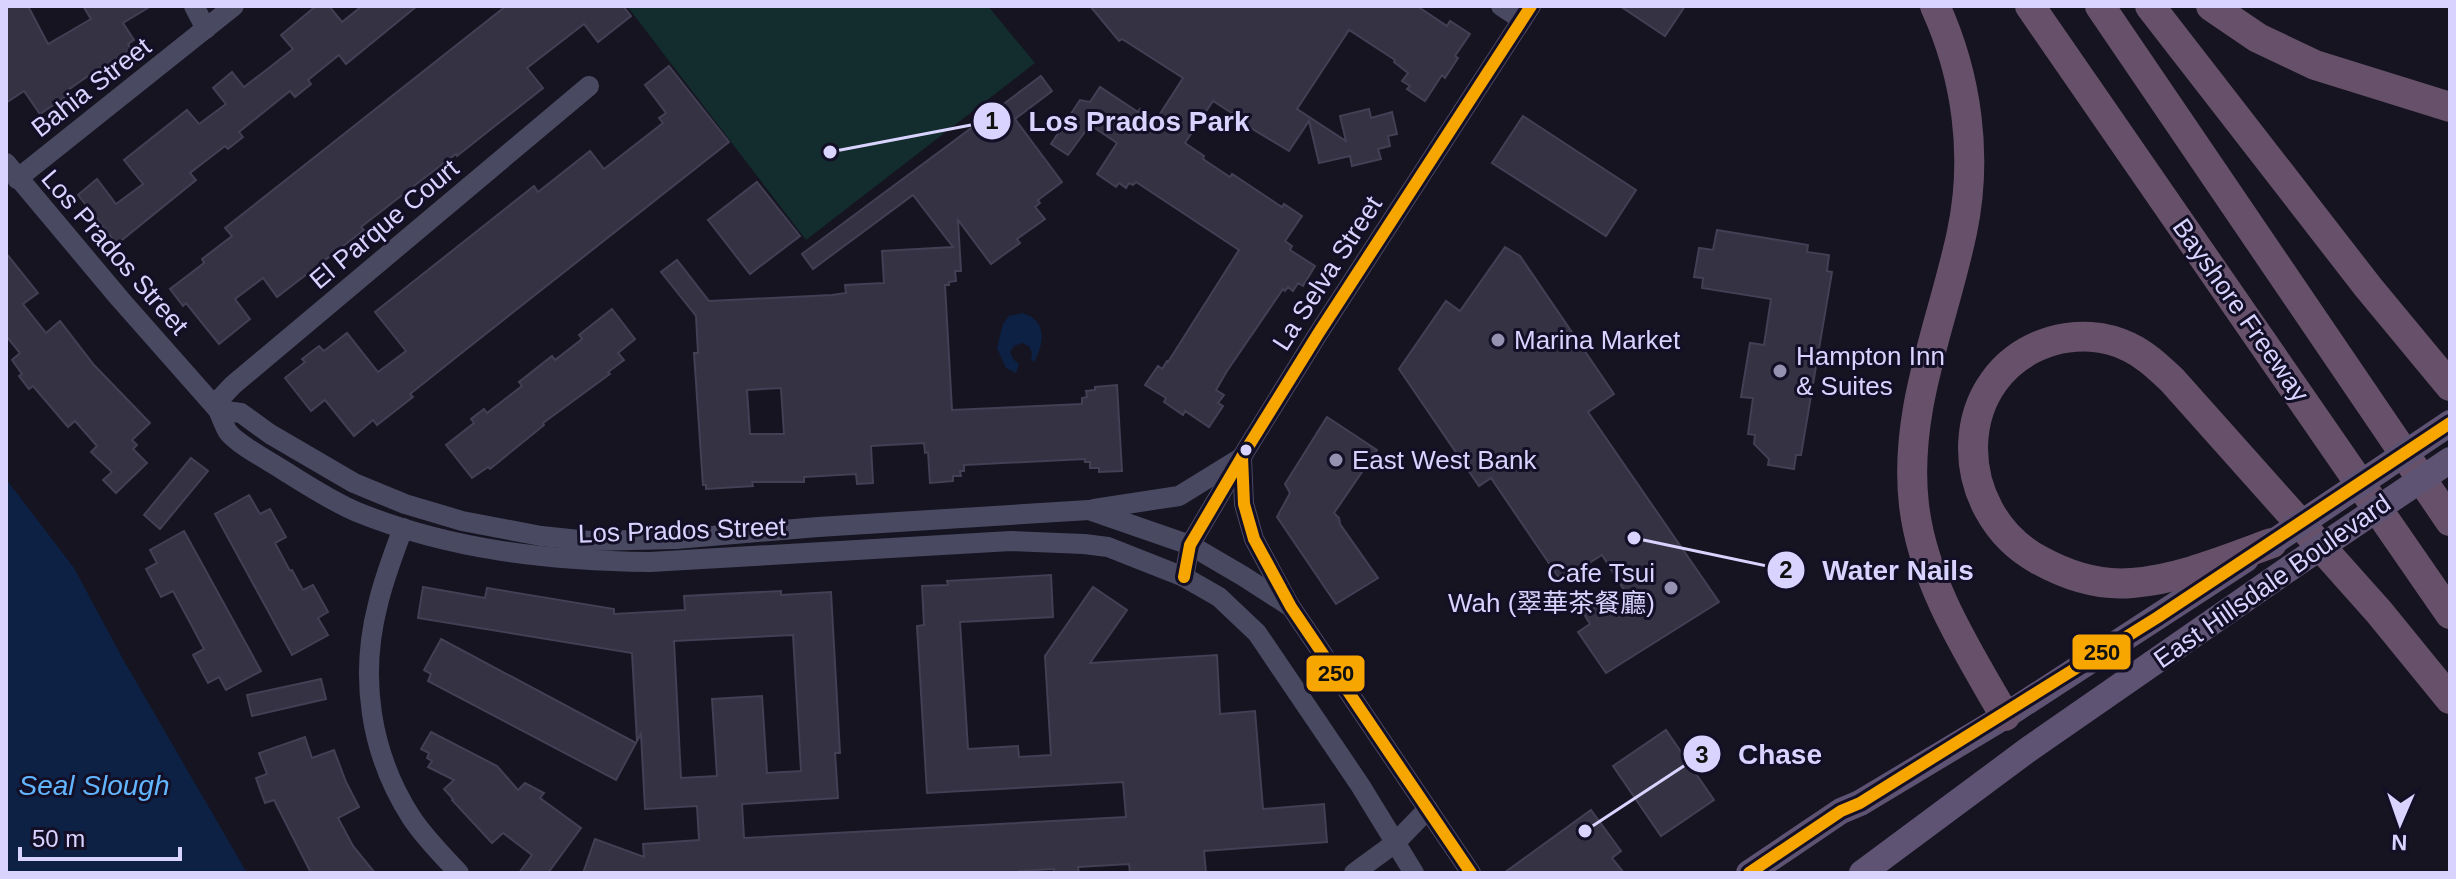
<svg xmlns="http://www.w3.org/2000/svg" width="2456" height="879" viewBox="0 0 2456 879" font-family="Arial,'Noto Sans SC',sans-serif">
	<rect width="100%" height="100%" fill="#161421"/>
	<!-- green -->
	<path fill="#132c2d" d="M627,6H988L1035,63L806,240Z"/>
	<!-- water -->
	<g fill="#0d2144">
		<path d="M1022,313C1047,320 1045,342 1034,362L1031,359L1032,353L1029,346L1022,343L1014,346L1010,352L1013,359L1019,364L1016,373L1006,368L997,348L1003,324L1009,316Z"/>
		<path d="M6,479L74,568L124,661L247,873H6Z"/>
	</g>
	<!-- building -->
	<g fill="#343243" stroke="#433f54" stroke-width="2" fill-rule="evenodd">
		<path d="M6,6H28L48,44L91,19L83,6H151L123,23L134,40L128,44L131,49L120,56L122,59L103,70L101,67L68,90L71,93L40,114L24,91L6,103Z"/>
		<path d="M316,6H329L342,22L362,6H417L346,64L339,55L308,80L311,84L295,97L290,91L239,132L243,137L228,149L225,146L190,173L196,180L117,244L78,195L97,179L116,204L143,184L124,160L187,110L199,124L226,104L213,88L232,72L244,87L265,71L293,49L281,35Z"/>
		<path d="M506,6H623L631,16L598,42L584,24L527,68L543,88L457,156L456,154L419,182L361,227L364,230L277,297L263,278L235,299L250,319L219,344L186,303L183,306L170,289L204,263L202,259L232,236L225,228Z"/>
		<path d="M1090,6H1417L1447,26L1450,21L1470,34L1455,56L1458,58L1445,78L1442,75L1425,101L1407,89L1410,86L1402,81L1408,73L1394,62L1395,60L1349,30L1297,109L1346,141L1340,116L1369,109L1371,118L1392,112L1397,134L1388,136L1390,146L1378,149L1381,159L1352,166L1350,156L1319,163L1309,121L1289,151L1246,125L1247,123L1213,101L1185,143L1204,156L1203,159L1230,177L1232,174L1282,207L1284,204L1302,216L1285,241L1292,246L1290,250L1315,266L1303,286L1298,283L1293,291L1288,287L1285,291L1283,289L1227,371L1216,390L1224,395L1218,403L1223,406L1209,427L1185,411L1183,415L1164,402L1166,398L1145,385L1158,366L1162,369L1167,361L1168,362L1239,250L1136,182L1133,185L1129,183L1126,188L1119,183L1116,187L1097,174L1117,143L1090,125L1068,155L1051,144L1080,100L1090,102L1100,87L1138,112L1140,109L1156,120L1183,78L1122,39L1119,41Z"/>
		<path d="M1620,6H1685L1665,36Z"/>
		<path d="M669,66L729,142L459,355L410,394L413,397L377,425L373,420L354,436L325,400L311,411L285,378L305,362L302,359L319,346L324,351L347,333L378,372L406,351L375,312L534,186L538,192L590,151L604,169L663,123L659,118L666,113L645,85Z"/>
		<path d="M1041,76L1052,91L1015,119L1062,182L1038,200L1040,203L1035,207L1045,219L1017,239L1020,243L991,264L958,220L961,271H955L956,281L949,282V285H945L952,410L1082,404V398L1087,397L1086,391L1095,390V387L1117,385L1122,471L1099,472V468H1090V462H1085V459L964,465V471H960L961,476H953V481L930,483L928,452L925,453L924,443L871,446L873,483L857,484L856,474L804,477V482H752L753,486L706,489V485H703L694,353H698L696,316L661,272L677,260L709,301L832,295L846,293L845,285L884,283L882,251L953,247L913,195L813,269L802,254ZM781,388L784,434H750L747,390Z"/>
		<path d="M1523,116L1636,190L1606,236L1492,163Z"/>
		<path d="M757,182L800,236L750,274L708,220Z"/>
		<path d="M1717,230L1808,245L1807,252L1829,255L1827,271L1832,272L1801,455H1796L1794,469L1768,465L1769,459L1754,444L1755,435L1748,434L1753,398L1741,397L1750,343L1764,345L1771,299L1702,288L1703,278L1694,277L1699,248L1713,250Z"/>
		<path d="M1505,247L1520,256L1614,394L1588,412L1719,602L1606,673L1578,632L1590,624L1584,614L1624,590L1602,555L1561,581L1491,478L1479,486L1399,369L1446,301L1460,311Z"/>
		<path d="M6,253L38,293L23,304L46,333L60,321L94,365L150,423L132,440L137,445L133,449L147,463L116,493L103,480L112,472L91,452L97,446L75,421L68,427L33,386L29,389L19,376L22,374L12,360L20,353L6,336Z"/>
		<path d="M612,309L635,339L618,353L624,360L608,372L610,374L543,423L544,425L490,469L488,467L472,478L446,445L474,423L471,419L484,409L487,413L522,386L519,382L552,356L555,360L582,339L579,335Z"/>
		<path d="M1327,417L1377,450L1334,513L1339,518L1340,524L1378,578L1336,604L1277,517L1290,493L1285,484Z"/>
		<path d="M191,458L208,471L160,529L144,515Z"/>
		<path d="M249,495L260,514L270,509L286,537L275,543L290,571L292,570L303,590L313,585L328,612L318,618L328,635L292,655L215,514Z"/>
		<path d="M184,531L261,671L226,690L219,677L208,683L193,655L204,649L194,630L173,591L161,597L146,569L157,563L150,550Z"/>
		<path d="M1051,575L1053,617L960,622L968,749L1018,746L1019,757L1051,755L1045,656L1093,587L1127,610L1090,663L1217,655L1220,714L1255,711L1263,809L1324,804L1327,842L1204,851L1206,873H1130L1129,864L1078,867L1079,873H1054V869L1019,871V873H583L595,839L644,857L643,844L699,840L697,806L645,809L641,734L637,741L632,653L418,618L423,587L485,598L487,588L614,609V614L685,610L684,596L781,591V595L831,592L840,753H835L838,798L742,804L744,838L1126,817L1123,782L927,793L917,626L924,625L922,586L948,585L947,581ZM793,635L801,771L767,773L762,696L712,699L717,776L681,778L674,641Z"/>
		<path d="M441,639L636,743L616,780L428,681L431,674L424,670Z"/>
		<path d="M321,679L326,699L252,716L247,695Z"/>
		<path d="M1666,730L1714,800L1661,836L1613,766Z"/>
		<path d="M431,732L497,766L518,790L525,783L544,793L540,798L581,828L548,873H519L532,855L503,833L492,843L452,800L453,799L444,789L454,780L428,767L432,761L427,758L429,753L421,749Z"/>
		<path d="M305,737L312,758L334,750L346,782L359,807L338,818L353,846L375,873H311L274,800L265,803L256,778L267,774L259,753Z"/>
		<path d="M1591,810L1621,851L1612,858L1624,873H1504Z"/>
	</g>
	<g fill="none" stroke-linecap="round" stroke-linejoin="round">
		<!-- minor -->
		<g stroke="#4a4962" stroke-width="20">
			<path d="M194,6L206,29"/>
			<path d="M1501,6L1522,20"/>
			<path d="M6,163L120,299L218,410C221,416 224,426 228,432C237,444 269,461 283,470C307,485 331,501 357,512C451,550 550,561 650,562L1011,541L1084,544L1108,547L1184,577L1219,597L1257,633L1360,785L1414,873"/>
			<path d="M17,179L234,6"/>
			<path d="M214,405L233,385L589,86"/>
			<path d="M218,410L241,413L270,434L354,483L405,504L462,521L541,536L589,541L676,539L818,527L1089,510L1190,545L1243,576L1291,607L1471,873"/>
			<path d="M1242,458L1244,504L1254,539L1289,604"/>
			<path d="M1094,509L1179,496L1239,459"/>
			<path d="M403,528C394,553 384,578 378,604C359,677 370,753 411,817C424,837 442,855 459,873"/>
			<path d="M1184,577L1190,545L1246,450L1318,334L1531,6"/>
			<path d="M1354,873L1395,843L1428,809"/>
		</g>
		<!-- major -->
		<g stroke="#5e5373" stroke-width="26">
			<path d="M1749,873L1841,811L1860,803L2005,716L2246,559"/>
			<path d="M1862,873L2029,749L2290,568"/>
		</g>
		<!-- highway -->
		<g stroke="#67516a" stroke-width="30">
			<path d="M1935,6C1967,76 1978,156 1962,232C1943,323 1903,410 1914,505C1923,582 1967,650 2005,716"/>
			<path d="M2030,6L2450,614"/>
			<path d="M2100,6L2450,521"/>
			<path d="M2150,6L2368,287L2450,386"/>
			<path d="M2211,6L2258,38L2315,65L2450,107"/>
			<path d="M2272,543C2227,559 2181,579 2132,583C2099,586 2068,576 2039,560C1949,511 1949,372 2052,341C2077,334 2105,335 2129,347C2146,355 2159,368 2172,380L2379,612L2450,699"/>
		</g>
		<!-- major-bridge -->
		<g stroke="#5e5373" stroke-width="26">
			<path d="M2272,543L2450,423"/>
			<path d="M2290,568L2450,460"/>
		</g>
		<defs>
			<g id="bus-1">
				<path d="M1242,457L1244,504L1254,539L1291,607L1471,873"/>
				<path d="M1184,577L1190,545L1246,450L1318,334L1531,6"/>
				<path d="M1749,873L1841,811L1860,803L2158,617L2450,423"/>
			</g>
		</defs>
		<!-- bus-1 casing -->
		<use href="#bus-1" stroke="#130f26" stroke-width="18"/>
		<!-- bus-1 -->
		<use href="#bus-1" stroke="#f7a600" stroke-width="12"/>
	</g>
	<!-- markers -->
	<g fill="#9591b1" stroke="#130f26" stroke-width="3">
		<circle cx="1498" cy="340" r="8"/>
		<circle cx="1780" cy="371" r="8"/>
		<circle cx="1336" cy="460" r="8"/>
		<circle cx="1671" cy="588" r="8"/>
	</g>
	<circle fill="#d9d4ff" stroke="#130f26" stroke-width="3" cx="1246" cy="450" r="7"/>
	<g text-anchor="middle" stroke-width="6" stroke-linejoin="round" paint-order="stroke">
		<!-- street labels -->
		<g font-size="26" fill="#d9d4ff" stroke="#130f26">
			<text transform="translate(91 87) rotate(-38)" y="9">Bahia Street</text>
			<text transform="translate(384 224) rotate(-40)" y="9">El Parque Court</text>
			<text transform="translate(115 252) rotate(49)" y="9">Los Prados Street</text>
			<text transform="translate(1327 273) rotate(-57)" y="9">La Selva Street</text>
			<text transform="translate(2241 310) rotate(55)" y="9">Bayshore Freeway</text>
			<text transform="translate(682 530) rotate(-2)" y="9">Los Prados Street</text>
			<text transform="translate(2272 581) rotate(-35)" y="9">East Hillsdale Boulevard</text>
		</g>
		<!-- poi labels -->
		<g font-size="26" fill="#d9d4ff" stroke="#130f26" text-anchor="start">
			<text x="1514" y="349">Marina Market</text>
			<text x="1796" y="365">Hampton Inn<tspan x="1796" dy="30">&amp; Suites</tspan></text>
			<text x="1352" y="469">East West Bank</text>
			<text x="1655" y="582" text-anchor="end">Cafe Tsui<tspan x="1655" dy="30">Wah (翠華茶餐廳)</tspan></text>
		</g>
		<!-- water labels -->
		<g font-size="28" font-style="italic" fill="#62b6ff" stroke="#130f26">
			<text x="94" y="795">Seal Slough</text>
		</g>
	</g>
	<!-- callouts -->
	<path fill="none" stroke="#d9d4ff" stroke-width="3" d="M830 152L992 121M1634 538L1786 570M1585 831L1702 754"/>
	<g fill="#d9d4ff" stroke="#130f26" stroke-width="3">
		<circle cx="830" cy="152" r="8"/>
		<circle cx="1634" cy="538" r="8"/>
		<circle cx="1585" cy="831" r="8"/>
		<circle cx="992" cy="121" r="20"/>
		<circle cx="1786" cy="570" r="20"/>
		<circle cx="1702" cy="754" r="20"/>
	</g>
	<g font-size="24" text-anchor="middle" font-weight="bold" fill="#111">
		<text x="992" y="129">1</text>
		<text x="1786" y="578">2</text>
		<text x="1702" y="763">3</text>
	</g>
	<g font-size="28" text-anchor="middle" font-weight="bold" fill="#d9d4ff" stroke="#130f26" stroke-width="6" stroke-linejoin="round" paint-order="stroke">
		<text x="1139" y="131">Los Prados Park</text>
		<text x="1898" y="580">Water Nails</text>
		<text x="1780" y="764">Chase</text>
	</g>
	<g stroke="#130f26" stroke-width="3">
		<rect x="2071" y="633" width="61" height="38" rx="8" fill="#f7a600"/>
		<rect x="1305" y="654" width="61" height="39" rx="8" fill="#f7a600"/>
	</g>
	<g font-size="22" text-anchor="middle" font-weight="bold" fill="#111">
		<text x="2102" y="660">250</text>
		<text x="1336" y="681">250</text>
	</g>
	<!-- border -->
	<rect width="2456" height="879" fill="none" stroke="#d9d4ff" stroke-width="16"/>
	<!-- north arrow -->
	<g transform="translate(2400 823) rotate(182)" stroke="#130f26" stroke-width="6" paint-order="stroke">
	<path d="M0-6L14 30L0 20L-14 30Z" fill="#d9d4ff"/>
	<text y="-12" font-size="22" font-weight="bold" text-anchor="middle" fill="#d9d4ff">N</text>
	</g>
	<!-- scale -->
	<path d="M20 847v12h160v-12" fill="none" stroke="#d9d4ff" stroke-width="4"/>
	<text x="32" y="847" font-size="24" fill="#d9d4ff" stroke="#130f26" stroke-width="6" paint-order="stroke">50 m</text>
</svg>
